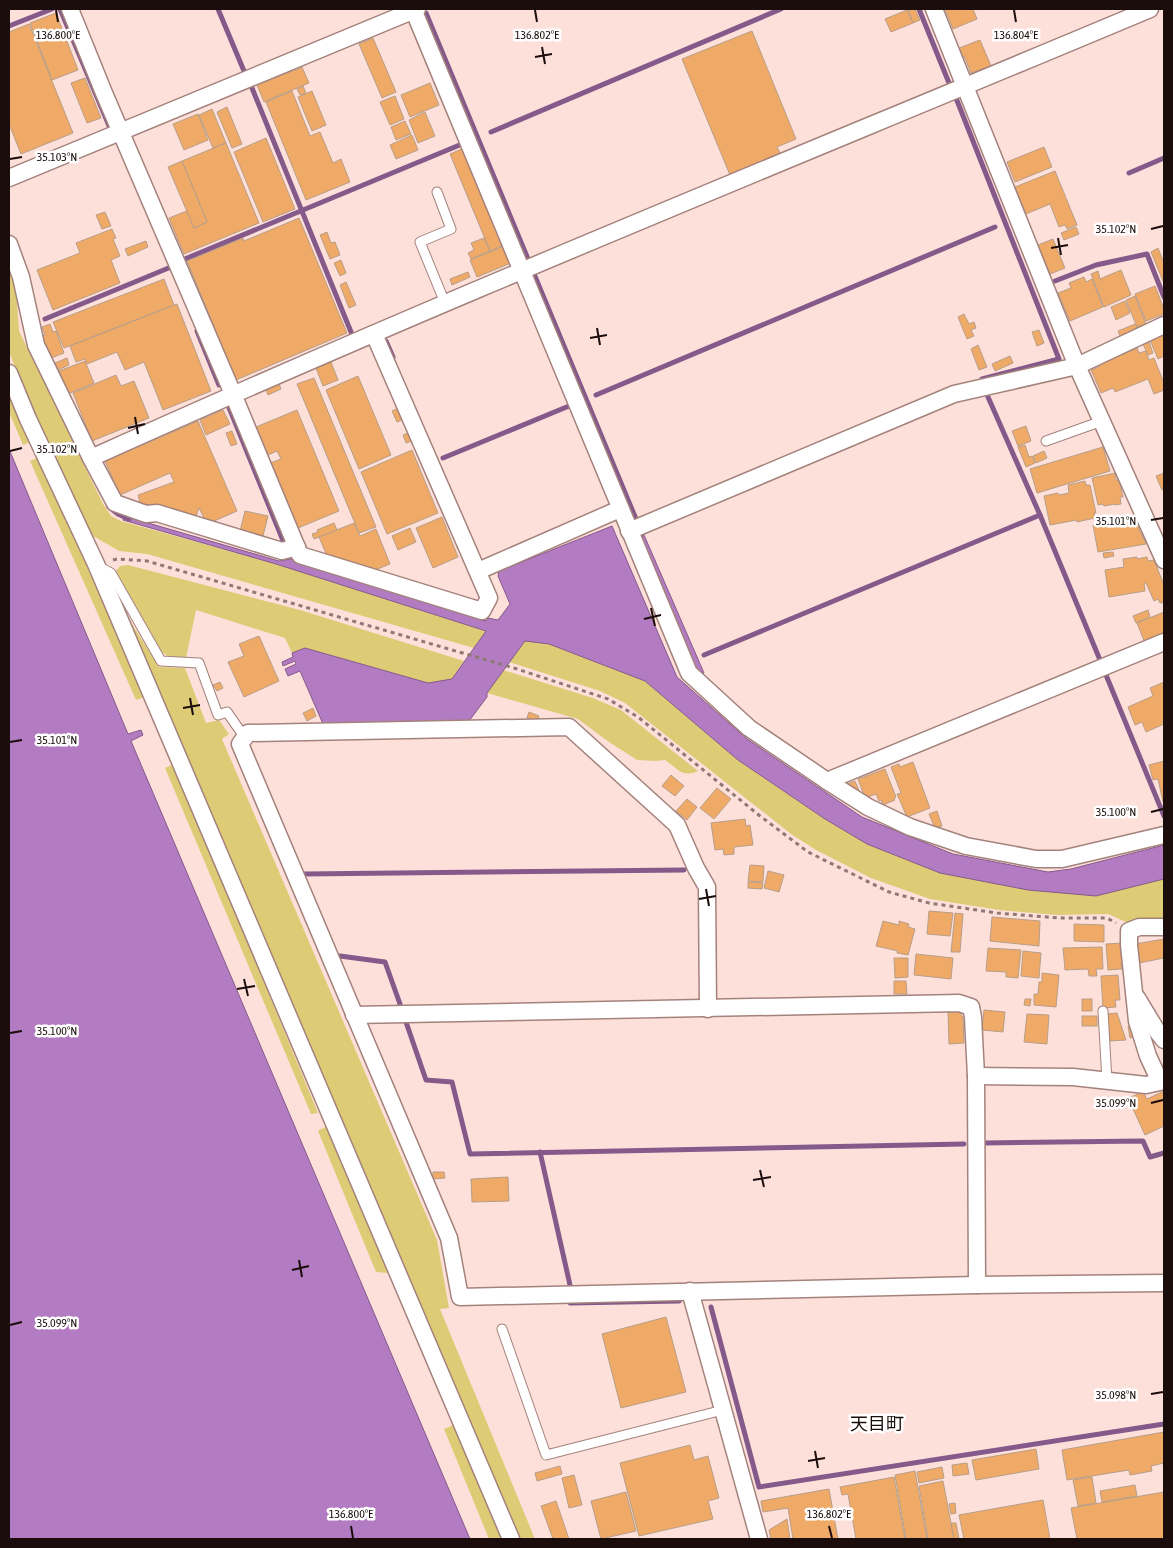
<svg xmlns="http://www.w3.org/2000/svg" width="1173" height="1548" viewBox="0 0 1173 1548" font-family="'Asap Condensed','Noto Sans JP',sans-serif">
	<rect width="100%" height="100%" fill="#fee0db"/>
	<!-- green -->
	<g fill="#ddcc75">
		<path d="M9,260L15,275L19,331L103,504L111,516L121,521L276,564L486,631L474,648L147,554L119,551L88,533L35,415L9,352Z"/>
		<path d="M9,386L32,441L23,445L9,412Z"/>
		<path d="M39,457L145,697L136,700L30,461Z"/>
		<path d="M128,565L300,610L464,661L452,679L428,683L305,648L292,653L285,638L196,610L186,658L169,657L162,652L116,571L120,566Z"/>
		<path d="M115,597L159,667L185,668L206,723L219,720L229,734L222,739L437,1240L449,1308L440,1309L535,1539H518Z"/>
		<path d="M525,641L549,644L645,681L738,760L825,819L867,844L1096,896L1164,879V920L1126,922L1108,914L1057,915L999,910L930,899L871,878L816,850L791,834L625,703L600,691L509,662Z"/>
		<path d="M503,670L593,698L621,710L698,771C682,778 678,769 665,760L655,761L637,760L606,740L578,719L487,693Z"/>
		<path d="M174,764L318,1113L311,1114L165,768Z"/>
		<path d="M327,1126L389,1273L376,1272L318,1131Z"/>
		<path d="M453,1425L502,1539H489L444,1429Z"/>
	</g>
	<!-- water -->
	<g fill="#b37bc1" stroke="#855a8b">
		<path d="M9,449L128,734L141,730L143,735L131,741L470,1539H9Z"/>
		<path d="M124,516L279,561L290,559L486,621L488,618L498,620L510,604L498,576L499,571L612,526L677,677L747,739L862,817L953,854L1048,872L1071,869L1164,845V879L1096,896L1028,890L940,873L867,844L825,819L738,760L645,681L549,644L525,641L487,693V697L469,721L323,724L300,671L288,676L285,669L296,664L295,661L283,666L282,662L293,657L292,653L305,648L428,683L452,679L486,631L276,564L123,520Z"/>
		<path d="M644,535L704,673L700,675L693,666L640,537Z"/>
	</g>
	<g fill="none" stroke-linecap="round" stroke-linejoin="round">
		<!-- stream -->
		<g stroke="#855a8b" stroke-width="5">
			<path d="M60,9L110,128"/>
			<path d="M218,9L244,71"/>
			<path d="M919,9L949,83"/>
			<path d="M426,13L528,259"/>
			<path d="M9,26L52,9"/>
			<path d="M252,88L351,332"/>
			<path d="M956,98L1059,359L982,379"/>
			<path d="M491,132L781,9"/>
			<path d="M1129,173L1164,158"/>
			<path d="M185,259L462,144"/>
			<path d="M534,274L636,519"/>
			<path d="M1055,281L1096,265L1147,254L1164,297"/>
			<path d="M45,319L171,267"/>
			<path d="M197,331L219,385"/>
			<path d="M386,341L393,357"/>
			<path d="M596,395L995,227"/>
			<path d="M988,397L1040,515L1100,660"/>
			<path d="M228,405L284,543"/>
			<path d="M443,458L569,406"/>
			<path d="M109,507L118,514L129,519"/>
			<path d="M704,655L1040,515"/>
			<path d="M1106,675L1164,816"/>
			<path d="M304,874L684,870"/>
			<path d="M340,956L385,962L400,1004"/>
			<path d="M406,1022L426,1080L452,1082L470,1154L964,1144"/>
			<path d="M984,1143L1143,1141L1150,1157L1164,1153"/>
			<path d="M540,1152L570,1285"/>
			<path d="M570,1303L679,1301"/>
			<path d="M711,1307L759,1487L1164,1424"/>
		</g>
	</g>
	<!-- building -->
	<g fill="#f0aa67" stroke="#b79e88">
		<path d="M911,9H915L920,20L913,23L908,10Z"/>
		<path d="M945,9H973L977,19L953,29Z"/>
		<path d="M907,10L913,23L891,32L885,19Z"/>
		<path d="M56,13L78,70L52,80L30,23Z"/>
		<path d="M29,24L73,133L21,154L9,124V32Z"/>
		<path d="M752,31L796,139L777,147L781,155L730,175L682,59Z"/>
		<path d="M373,38L396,92L382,98L359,44Z"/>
		<path d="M980,40L991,66L971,73L964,56L963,57L959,48Z"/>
		<path d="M302,67L309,83L264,102L257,85Z"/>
		<path d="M85,78L101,118L87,123L71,83Z"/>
		<path d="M430,83L439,105L410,117L401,95Z"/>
		<path d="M303,86L306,93L300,95L297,89Z"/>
		<path d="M292,91L310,136L320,132L333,163L341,159L350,182L306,200L266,102Z"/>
		<path d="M312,91L326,125L312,131L298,97Z"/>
		<path d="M395,96L404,119L390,125L380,102Z"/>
		<path d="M227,107L242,144L232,148L217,112Z"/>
		<path d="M212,109L226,143L213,148L199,115Z"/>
		<path d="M425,112L435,136L418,143L409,120Z"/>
		<path d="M198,114L208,140L184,150L173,124Z"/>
		<path d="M405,121L411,134L396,140L391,127Z"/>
		<path d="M412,135L418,150L396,159L390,145Z"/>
		<path d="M266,138L295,209L263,222L234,152Z"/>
		<path d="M226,143L259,223L184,254L169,218L187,211L194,228L207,222L182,161Z"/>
		<path d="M1044,147L1052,167L1015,182L1007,162Z"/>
		<path d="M464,148L504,245L490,251L450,154Z"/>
		<path d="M182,161L207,222L194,228L168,167Z"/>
		<path d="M1055,171L1077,225L1067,229L1065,225L1059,227L1050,204L1026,214L1015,187Z"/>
		<path d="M105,212L111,226L102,229L96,215Z"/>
		<path d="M299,218L347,333L236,380L187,261L243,238L244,241Z"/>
		<path d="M1076,227L1079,234L1064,240L1061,233Z"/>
		<path d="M112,229L116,238L113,239L120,256L111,260L120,283L53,310L37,270L80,253L76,243Z"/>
		<path d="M327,232L331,243L335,242L340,255L330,259L320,235Z"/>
		<path d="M484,238L490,251L471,259L468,253L474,250L471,243Z"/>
		<path d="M1053,239L1065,268L1050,274L1038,245Z"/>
		<path d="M146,241L148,247L128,256L125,249Z"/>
		<path d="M504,246L511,263L477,277L470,260Z"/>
		<path d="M1158,248L1164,263V280L1163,281L1151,252Z"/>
		<path d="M341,260L346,273L340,276L334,263Z"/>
		<path d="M1121,270L1131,295L1104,307L1091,274L1098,271L1100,279Z"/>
		<path d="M468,272L470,277L452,285L450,279Z"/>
		<path d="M1084,277L1086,282L1092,279L1103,307L1070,321L1058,293L1071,288L1069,283Z"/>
		<path d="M164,279L174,305L64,348L53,322Z"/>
		<path d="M346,282L356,305L349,308L340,285Z"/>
		<path d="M1155,286L1164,309V314L1146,321L1135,294Z"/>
		<path d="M1135,296L1146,324L1137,327L1126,300Z"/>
		<path d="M1125,301L1130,313L1116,320L1111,307Z"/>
		<path d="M177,304L211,391L163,410L144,362L125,370L117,352L87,364L85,359L76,362L70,346Z"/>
		<path d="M964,314L969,324L974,322L976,328L971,330L974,336L967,339L958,317Z"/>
		<path d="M50,324L53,332L56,331L64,353L51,358L42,336L45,335L42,327Z"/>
		<path d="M1135,324L1138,329L1120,336L1118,331Z"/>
		<path d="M1039,330L1044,343L1037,346L1032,332Z"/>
		<path d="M1164,335V356L1158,359L1150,340Z"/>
		<path d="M1149,342L1153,353L1148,355L1143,344Z"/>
		<path d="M978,345L987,367L979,370L971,349Z"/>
		<path d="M1137,348L1139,353L1146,351L1149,360L1154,358L1164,383V390L1154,394L1148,379L1115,392L1113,388L1101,393L1091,370L1099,367L1098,364Z"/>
		<path d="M1010,356L1013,363L995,371L992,364Z"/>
		<path d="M67,358L69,365L58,370L55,363Z"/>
		<path d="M85,361L94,383L68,394L59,371Z"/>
		<path d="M331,362L338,380L323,386L316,368Z"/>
		<path d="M116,375L121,386L134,381L149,418L92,441L73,393Z"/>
		<path d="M358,376L391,455L359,469L326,390Z"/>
		<path d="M314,378L376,527L359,533L297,384Z"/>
		<path d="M279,384L281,389L268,395L266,390Z"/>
		<path d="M398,408L402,420L397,422L392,411Z"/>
		<path d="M223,410L230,424L206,435L200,420Z"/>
		<path d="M297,410L339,511L298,528L270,463L281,459L277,451L268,455L256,427Z"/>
		<path d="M198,421L237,511L212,522L204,518L199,508L196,516L140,503L138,495L174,482L170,473L120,495L105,461Z"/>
		<path d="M1026,426L1031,441L1018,446L1012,431Z"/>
		<path d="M232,431L237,444L231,446L226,433Z"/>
		<path d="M408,433L412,441L406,443L403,435Z"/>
		<path d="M1025,445L1029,457L1032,456L1035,463L1026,467L1018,447Z"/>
		<path d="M1103,447L1110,471L1037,493L1030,469Z"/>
		<path d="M412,450L438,513L387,534L361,472Z"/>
		<path d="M1044,451L1047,458L1036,463L1033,456Z"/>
		<path d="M1115,473L1116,480H1119L1123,497H1120L1121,504L1115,505V504L1104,506L1103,504L1098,505L1092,478Z"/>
		<path d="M1164,473V489L1162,490L1156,476Z"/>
		<path d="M1085,481L1086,485H1090L1096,513H1094L1095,518L1077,522V520L1050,525L1044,496L1058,493L1059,495L1069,493L1068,485Z"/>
		<path d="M245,511L268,516L263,536L240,531Z"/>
		<path d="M442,517L458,557L433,568L416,528Z"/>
		<path d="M1134,518L1146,544L1098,552L1093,525Z"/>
		<path d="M334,523L337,530L314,539L312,534L318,532L317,530Z"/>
		<path d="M354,523L360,536L376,529L390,564L375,570L327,556L319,537Z"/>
		<path d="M410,528L416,542L398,550L392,536Z"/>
		<path d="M1113,552L1114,556L1104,558L1103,553Z"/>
		<path d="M1137,557V559L1147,557L1148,561L1154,560L1164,585V602L1160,603L1158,599L1154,601L1146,583H1144L1145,591L1109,597L1105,570L1124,567L1123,559Z"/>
		<path d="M1148,610L1150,617L1136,623L1133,616Z"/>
		<path d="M1164,612V635L1145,643L1137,623Z"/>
		<path d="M259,636L279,681L244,697L228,662L244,656L239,644Z"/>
		<path d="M220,682L223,688L217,691L213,685Z"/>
		<path d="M1164,682V724L1146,732L1142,722L1135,725L1128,707L1153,696L1150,688Z"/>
		<path d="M313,708L316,716L307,721L303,713Z"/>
		<path d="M529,712L539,716L537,721L527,718Z"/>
		<path d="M1164,761V802H1163L1158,779L1153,780L1149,765Z"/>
		<path d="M913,762L930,808L907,817L897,794L901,793L891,767L899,764L900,767Z"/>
		<path d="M885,769L896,797L894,798L895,800L883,805L881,800L879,801L876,794L865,798L858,779Z"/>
		<path d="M671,775L684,786L675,796L662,786Z"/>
		<path d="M855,781L860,793L847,784Z"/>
		<path d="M717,788L731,799L714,819L700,808Z"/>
		<path d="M687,799L697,807L687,820L676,811Z"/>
		<path d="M937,811L942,826L935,828L929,814Z"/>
		<path d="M745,819L746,826L750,825L753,845L734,847V854L724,855L723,849L715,850L711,823Z"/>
		<path d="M750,865L764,866L763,882L748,881Z"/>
		<path d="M768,871L784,875L779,892L764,888Z"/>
		<path d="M748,882L763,883L762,889L748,888Z"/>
		<path d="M929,911L953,913L950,936L927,934Z"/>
		<path d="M955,913L963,914L960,952H951Z"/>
		<path d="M992,917L1040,921L1039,946L990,941Z"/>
		<path d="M883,921L899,925V921L909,924L908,927L915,929L908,955L897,953L898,951L876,946Z"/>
		<path d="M1074,924L1104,925V942L1074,941Z"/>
		<path d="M1164,939V958L1139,963L1135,944Z"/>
		<path d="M1123,943L1124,963H1121L1122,969L1108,970L1106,944Z"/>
		<path d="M1102,947L1103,969H1096L1097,976H1089L1088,969L1065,970L1063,948Z"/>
		<path d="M988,948L1021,950L1018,978L1006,977V972L986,971Z"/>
		<path d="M1023,951L1041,953L1039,978L1021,976Z"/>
		<path d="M916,954L953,958L951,979L914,975Z"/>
		<path d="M894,958H908V977L895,978Z"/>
		<path d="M1042,973L1059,975L1056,1007L1034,1005V994H1038L1039,982H1042Z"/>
		<path d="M1118,975L1120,1000H1115L1116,1007L1103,1008L1101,976Z"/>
		<path d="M894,981H906L907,994H894Z"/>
		<path d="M1025,999H1031L1030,1006L1024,1005Z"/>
		<rect x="1082" y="999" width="10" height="12"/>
		<path d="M984,1010L1005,1012L1003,1032L982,1030Z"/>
		<path d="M958,1011L963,1017L964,1043L949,1044L948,1012Z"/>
		<path d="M1117,1013L1126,1040L1110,1041L1107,1014Z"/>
		<path d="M1027,1014L1049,1015L1047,1044L1024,1042Z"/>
		<rect x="1082" y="1016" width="15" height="10"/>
		<path d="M1134,1025L1136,1036L1130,1038L1128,1026Z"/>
		<path d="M1164,1091V1126L1145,1135L1128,1098L1143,1092L1147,1099Z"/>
		<path d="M433,1172H444L445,1178L433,1179Z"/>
		<path d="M508,1177L509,1201L472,1202L471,1179Z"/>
		<path d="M666,1317L686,1392L621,1408L602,1334Z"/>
		<path d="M1164,1432V1463L1151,1466L1152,1471L1130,1475L1129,1470L1067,1480L1062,1450Z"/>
		<path d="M690,1445L694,1460L708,1456L719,1498L708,1501L713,1519L639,1536L620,1463Z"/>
		<path d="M1036,1449L1039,1469L976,1480L972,1460Z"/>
		<path d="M967,1463L969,1474L953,1476L952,1465Z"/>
		<path d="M560,1466L562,1474L537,1481L535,1473Z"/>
		<path d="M942,1467L944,1478L919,1483L917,1472Z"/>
		<path d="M915,1471L927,1539H906L895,1475Z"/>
		<path d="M574,1475L582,1505L569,1508L562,1478Z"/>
		<path d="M894,1477L905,1539H856L848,1494L842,1495L840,1487Z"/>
		<path d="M1092,1477L1096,1503L1078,1506L1073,1480Z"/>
		<path d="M943,1481L954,1539H928L919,1486Z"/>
		<path d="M1135,1485L1137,1496L1102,1502L1100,1491Z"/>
		<path d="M829,1489L838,1539H793L788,1508L763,1512L761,1501Z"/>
		<path d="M626,1492L636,1531L601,1539L591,1501Z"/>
		<path d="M1164,1492V1539H1077L1071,1508Z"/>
		<path d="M1043,1500L1050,1539H964L959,1515Z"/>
		<path d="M556,1501L569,1539H553L541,1506Z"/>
		<path d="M955,1503L956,1513L951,1514L949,1504Z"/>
		<path d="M787,1519L790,1539H771L769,1530Z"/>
		<path d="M951,1523H956L959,1539H954Z"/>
	</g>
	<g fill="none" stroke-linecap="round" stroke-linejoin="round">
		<defs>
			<g id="service">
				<path d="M437,192L451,229L420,242L445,303"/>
				<path d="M1046,441L1102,421"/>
				<path d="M98,566L111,573L161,661L199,663L218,715L227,712L245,738"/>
				<path d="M1103,1011L1107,1081"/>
				<path d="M502,1329L546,1455L723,1410"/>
			</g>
			<g id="minor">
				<path d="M70,9L104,93L233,394L300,555L482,611L489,598L374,334"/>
				<path d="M413,9L689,673L749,728L827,781L868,807L910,827L966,846L1036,859H1062L1164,835"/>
				<path d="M934,9L1077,366L1164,560"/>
				<path d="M9,178L417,9"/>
				<path d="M9,244L21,277L36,345L91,458L115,503L146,514L157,513L282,551L297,547"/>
				<path d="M9,373L28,419L96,564L511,1539"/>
				<path d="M91,458C441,300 797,157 1150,9"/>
				<path d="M629,531L954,394L1077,366L1164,325"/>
				<path d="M478,571L620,509"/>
				<path d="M827,781L1164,642"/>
				<path d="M1137,998L1157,1031L1164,1040"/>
				<path d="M708,1009L707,887L696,868L677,825L569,727L248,733L240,744L449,1238L460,1297L977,1285L1164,1283"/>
				<path d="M354,1015L959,1003L971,1007L973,1017L976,1076L977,1285"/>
				<path d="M976,1076L1073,1077L1146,1085L1160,1082L1148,1056L1137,1021L1129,945V931L1139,927H1164"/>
				<path d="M690,1291L759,1539"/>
			</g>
		</defs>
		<!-- service casing -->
		<use href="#service" stroke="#a4827c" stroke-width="11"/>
		<!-- minor casing -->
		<use href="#minor" stroke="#a4827c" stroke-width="19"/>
		<!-- path -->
		<path stroke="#8f7976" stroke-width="3" stroke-dasharray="4 4" stroke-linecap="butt" d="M113,560L117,559L147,561L514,668L608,699L638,717L760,816L808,852L889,892L929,903L997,913L1059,918H1107L1116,923"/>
		<!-- service -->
		<use href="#service" stroke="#fff" stroke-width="9"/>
		<!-- minor -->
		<use href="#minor" stroke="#fff" stroke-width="16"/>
	</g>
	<!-- ticks -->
	<path fill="none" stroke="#1a0d0c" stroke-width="2" d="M56,10L58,22M535,10L537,22M1014,10L1016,22M542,47L545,64M535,57L552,54M10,159L22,157M1151,229L1163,226M1058,238L1061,255M1051,248L1068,245M597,328L600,345M590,338L607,335M135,417L138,434M128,428L145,424M10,451L22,448M1151,520L1163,518M651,608L655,626M644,619L661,615M190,698L193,715M183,708L200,705M10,742L22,740M1151,812L1163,809M706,889L709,906M699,899L716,896M244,979L248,996M237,989L255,986M10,1033L22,1031M1151,1103L1163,1100M760,1170L764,1187M753,1180L771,1177M299,1260L302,1277M292,1270L309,1266M10,1325L22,1322M1151,1394L1163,1392M815,1451L818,1468M808,1461L825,1458M351,1526L353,1538M829,1526L832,1538"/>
	<g text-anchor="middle" stroke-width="5" stroke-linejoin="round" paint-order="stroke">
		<!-- quarter labels -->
		<g font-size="18" fill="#1a0d0c" stroke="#fff">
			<text x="877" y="1430">天目町</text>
		</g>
	</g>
	<g font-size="12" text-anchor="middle" fill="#1a0d0c" stroke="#fff" stroke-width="5" stroke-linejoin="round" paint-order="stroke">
		<text x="58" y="39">136.800°E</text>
		<text x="537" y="39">136.802°E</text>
		<text x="1016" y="39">136.804°E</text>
		<text x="57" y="161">35.103°N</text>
		<text x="1116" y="233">35.102°N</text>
		<text x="57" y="453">35.102°N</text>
		<text x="1116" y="525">35.101°N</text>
		<text x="57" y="744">35.101°N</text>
		<text x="1116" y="816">35.100°N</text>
		<text x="57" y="1035">35.100°N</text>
		<text x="1116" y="1107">35.099°N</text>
		<text x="57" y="1327">35.099°N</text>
		<text x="1116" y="1399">35.098°N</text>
		<text x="351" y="1518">136.800°E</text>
		<text x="829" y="1518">136.802°E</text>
	</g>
	<!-- border -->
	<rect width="1173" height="1548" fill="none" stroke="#1a0d0c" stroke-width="20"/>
</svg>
